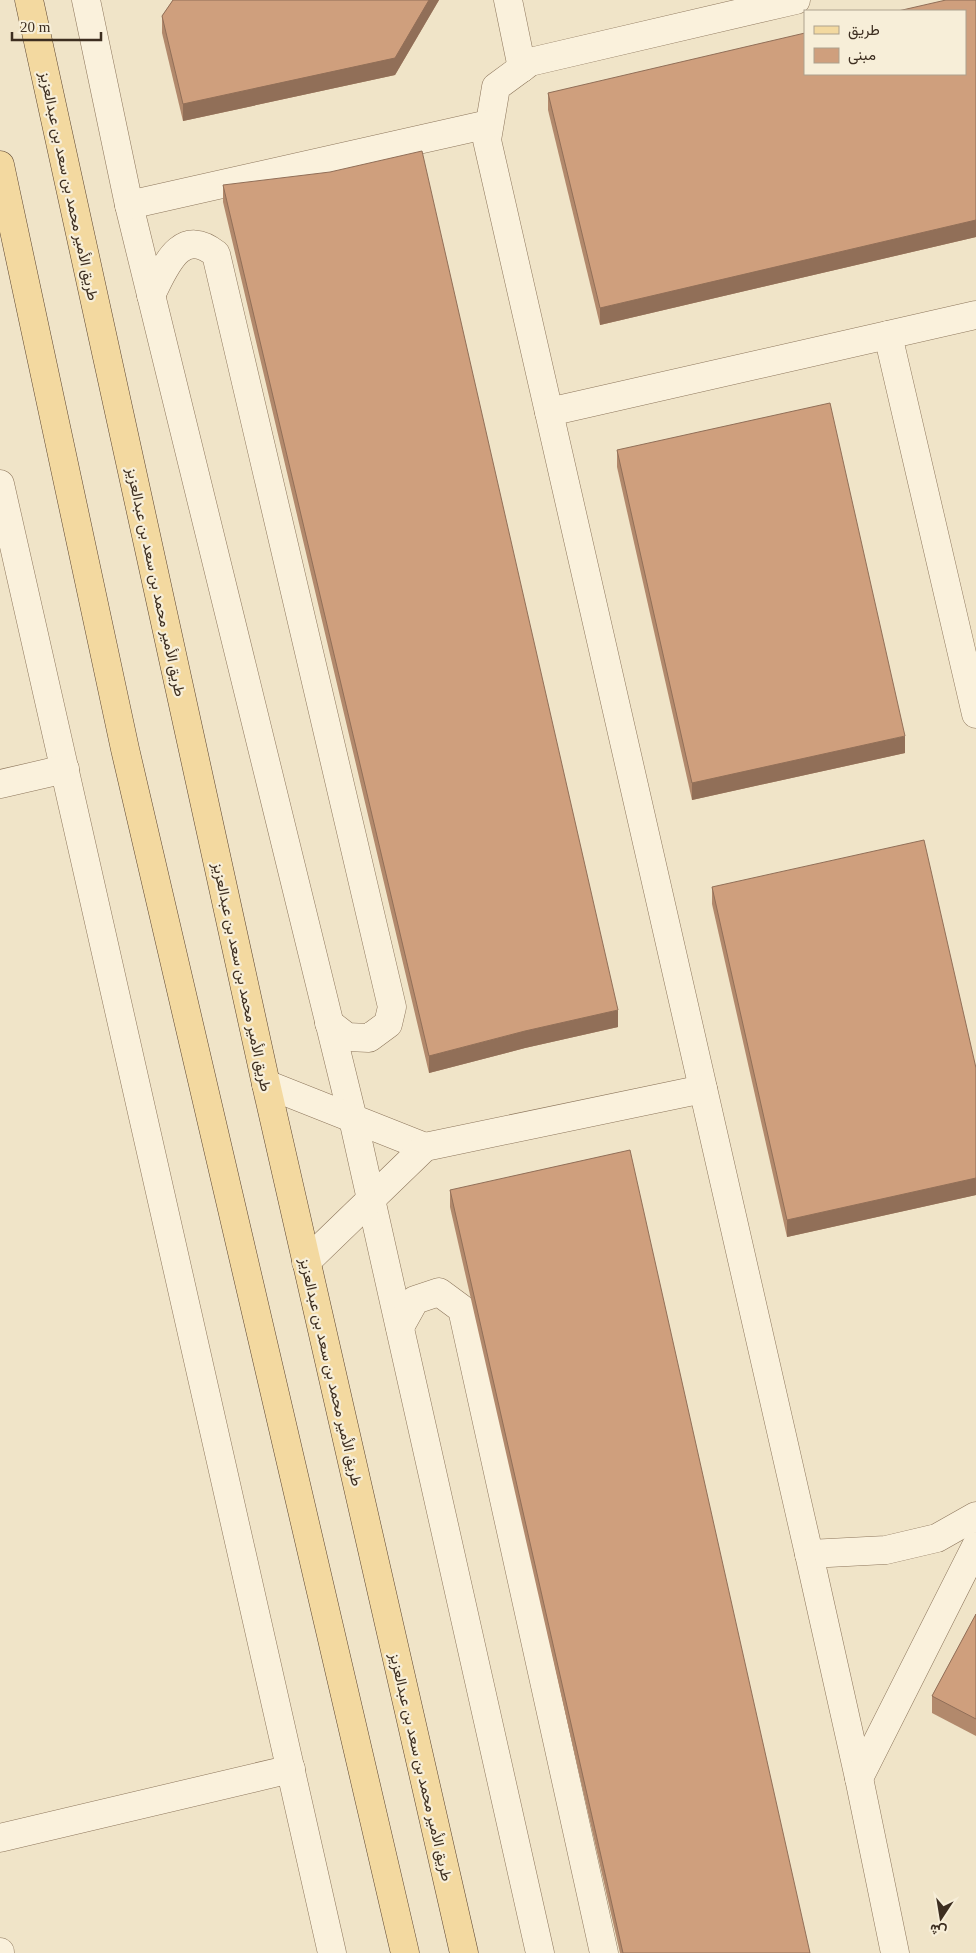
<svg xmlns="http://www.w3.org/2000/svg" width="976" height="1953" viewBox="0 0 976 1953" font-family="'Times New Roman',Vazirmatn,serif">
	<rect width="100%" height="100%" fill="#f0e4c8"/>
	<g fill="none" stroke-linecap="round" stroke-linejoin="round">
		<defs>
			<g id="minor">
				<path d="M86,0L129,205L353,1119L540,1953"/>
				<path d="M508,0L522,68"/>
				<path d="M796,0L530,62L496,87L487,140L809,1554L859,1778L895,1953"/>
				<path d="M129,205L489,124"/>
				<path d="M151,295C165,268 180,225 216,254L392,1007L388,1024L369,1038L347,1037L329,1023"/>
				<path d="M888,335L976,714"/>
				<path d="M549,412L976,315"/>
				<path d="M0,484L332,1953"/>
				<path d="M0,784L65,769"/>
				<path d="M266,1084L425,1147"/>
				<path d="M306,1262L425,1147L703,1089"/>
				<path d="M400,1327L415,1300L439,1292L462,1309L604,1953"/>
				<path d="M809,1554L886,1550L937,1538L976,1516"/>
				<path d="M859,1778L976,1546"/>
				<path d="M0,1838L291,1769"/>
				<path d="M0,1952V1953"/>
			</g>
			<g id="major">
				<path d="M29,0L266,1084L464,1953"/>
				<path d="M0,165L125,749L405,1953"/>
			</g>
		</defs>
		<!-- minor casing -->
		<use href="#minor" stroke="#8d765c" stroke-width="29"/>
		<!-- major casing -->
		<use href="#major" stroke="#5b4430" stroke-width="29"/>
		<!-- minor -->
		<use href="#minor" stroke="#faf1dc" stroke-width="28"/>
		<!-- major -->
		<use href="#major" stroke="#f3d9a0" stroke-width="28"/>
	</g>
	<!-- wall -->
	<g fill="#b2896c">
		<path d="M173,0H439L395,75L183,121L162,33V16Z"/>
		<path d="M976,0V237L600,325L548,110V93Z"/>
		<path d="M223,185L618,1027L525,1048L429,1073L223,202Z"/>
		<path d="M617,450L905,753L692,800L617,467Z"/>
		<path d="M712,887L976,1068V1195L787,1237L712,904Z"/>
		<path d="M450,1190L810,1953H620L450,1207Z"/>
		<path d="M976,1614V1736L932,1713V1696Z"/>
	</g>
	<!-- shaded-wall -->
	<g fill="#916f58">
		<path d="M429,0H439L395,75L183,121V104Z"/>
		<path d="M976,220V237L600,325V308Z"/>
		<path d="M905,736V753L692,800V783Z"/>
		<path d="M618,1010V1027L525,1048L429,1073V1056L525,1031Z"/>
		<path d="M976,1178V1195L787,1237V1220Z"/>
	</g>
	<!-- building -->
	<g fill="#cf9f7d" stroke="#916f58">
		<path d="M173,0H429L395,58L183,104L162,16Z"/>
		<path d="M946,0H976V220L600,308L548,93L805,33V74H965V11H898Z"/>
		<path d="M422,151L618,1010L525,1031L429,1056L223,185L330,172Z"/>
		<path d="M830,403L905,736L692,783L617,450Z"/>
		<path d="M924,840L976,1068V1178L787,1220L712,887Z"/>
		<path d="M630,1150L810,1953H623L450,1190Z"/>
		<path d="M976,1614V1719L932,1696Z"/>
	</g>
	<g text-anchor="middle" stroke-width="4.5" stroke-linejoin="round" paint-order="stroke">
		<!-- street labels -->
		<g font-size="15" fill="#3d2e20" stroke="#f7eed8">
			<text transform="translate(69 186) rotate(78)" y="5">طريق الأمير محمد بن سعد بن عبدالعزيز</text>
			<text transform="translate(156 582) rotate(78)" y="5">طريق الأمير محمد بن سعد بن عبدالعزيز</text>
			<text transform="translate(242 977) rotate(78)" y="5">طريق الأمير محمد بن سعد بن عبدالعزيز</text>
			<text transform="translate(331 1372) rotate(77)" y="5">طريق الأمير محمد بن سعد بن عبدالعزيز</text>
			<text transform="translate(421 1767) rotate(77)" y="5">طريق الأمير محمد بن سعد بن عبدالعزيز</text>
		</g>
	</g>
	<!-- legend -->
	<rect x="804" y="10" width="162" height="65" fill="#f7eed8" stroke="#ada18e"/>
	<rect x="814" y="26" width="25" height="8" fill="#f3d9a0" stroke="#ada18e"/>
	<text x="848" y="35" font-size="15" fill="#3d2e20">طريق</text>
	<rect x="814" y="48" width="25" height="15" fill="#cf9f7d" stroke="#ada18e"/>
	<text x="848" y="60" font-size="15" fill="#3d2e20">مبنى</text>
	<!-- north arrow -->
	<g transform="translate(941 1918) rotate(192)" stroke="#f7eed8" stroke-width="4" paint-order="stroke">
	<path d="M0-4L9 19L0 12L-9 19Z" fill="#3d2e20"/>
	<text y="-8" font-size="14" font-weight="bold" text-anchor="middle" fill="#3d2e20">ش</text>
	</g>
	<!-- scale -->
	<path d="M12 32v8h89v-8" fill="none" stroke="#3d2e20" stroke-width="2.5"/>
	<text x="20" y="32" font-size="15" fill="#3d2e20" stroke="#f7eed8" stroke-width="4" paint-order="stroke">20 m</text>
</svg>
